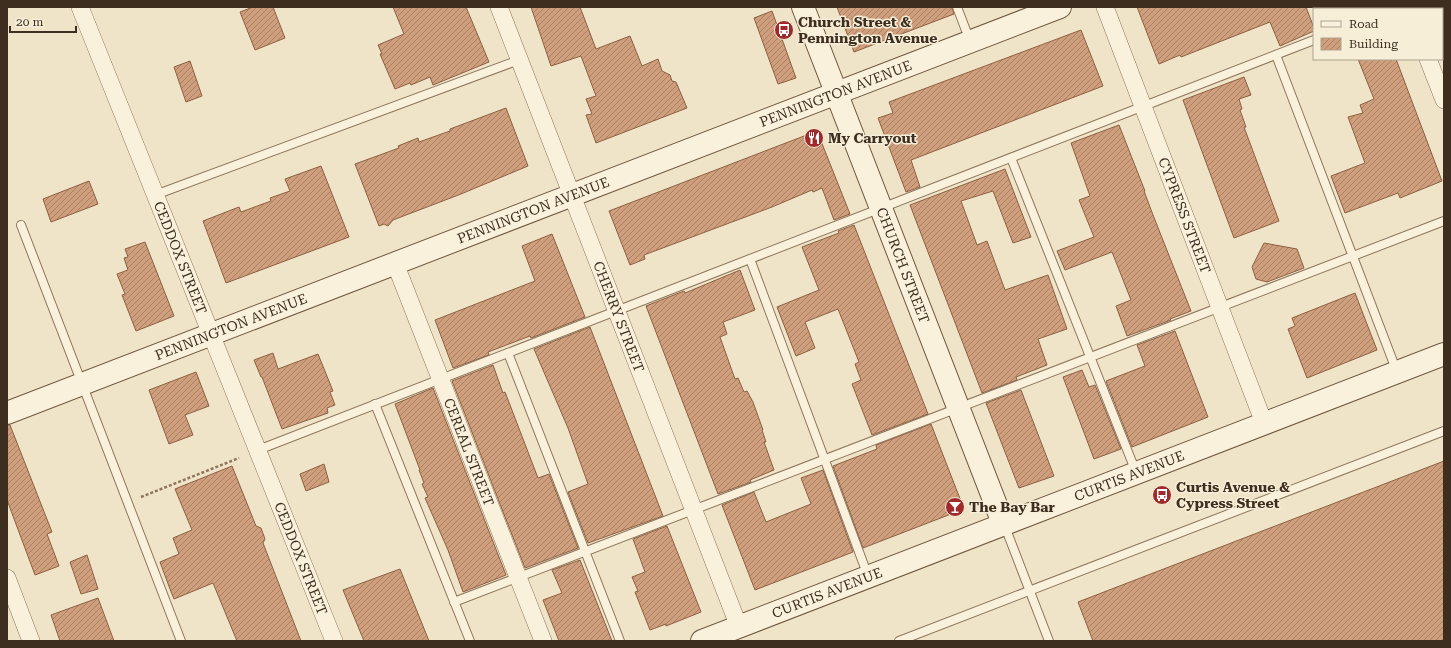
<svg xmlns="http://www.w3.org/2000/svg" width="1451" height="648" viewBox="0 0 1451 648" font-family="'Roboto Serif',serif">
	<defs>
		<pattern id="building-hatch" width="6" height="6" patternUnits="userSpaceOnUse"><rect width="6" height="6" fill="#cf9f7d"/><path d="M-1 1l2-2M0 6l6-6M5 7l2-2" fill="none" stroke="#a98266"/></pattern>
	</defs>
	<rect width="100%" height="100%" fill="#f0e4c8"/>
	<!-- building -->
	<g fill="url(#building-hatch)" stroke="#8d5f41">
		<path d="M253,7H273L285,38L255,50L240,12Z"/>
		<path d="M393,7H466L489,62L433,85L430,77L411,85L410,83L395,89L380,54H382L378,45L404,34Z"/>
		<path d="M531,7H580L596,49L630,36L642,66L658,59L662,71L670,75L672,81L676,82L687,108L596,143L586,115L592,114L586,99L596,96L581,56L551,66Z"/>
		<path d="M837,7H952L954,14L854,52Z"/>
		<path d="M1137,7H1306L1314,28V31L1280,46L1270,22L1181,57L1180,55L1159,64Z"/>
		<path d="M772,11L796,78L778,84L754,18Z"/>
		<path d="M1081,30L1103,86L911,160L920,187L906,192L878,118L893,113L889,102Z"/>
		<path d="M1358,59H1396L1442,181L1400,198L1398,193L1345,213L1331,176L1365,163L1348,117L1363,113L1360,105L1374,99Z"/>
		<path d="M190,61L202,96L186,102L174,67Z"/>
		<path d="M1244,77L1251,95L1239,99L1242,109L1240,110L1246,127H1244L1279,221L1234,238L1183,100Z"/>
		<path d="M506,108L528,166L461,194L393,220L388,226L384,224L379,226L355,164L399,148L398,146L418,138L419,142L450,131V129Z"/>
		<path d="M1119,125L1145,191H1144L1153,215L1191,311L1170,319L1171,320L1127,336L1116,306L1131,300L1112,252L1065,270L1057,251L1094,237L1079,200L1090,196L1071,143Z"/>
		<path d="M817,131L850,214L834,220L822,188L813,192L812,190L772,207L644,255L645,259L630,265L609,211Z"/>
		<path d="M321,166L349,237L226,283L203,221L239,207L241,212L271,201L270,198L290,191L285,179Z"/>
		<path d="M1005,169L1031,237L1013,243L993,191L961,201L977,245L987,241L1005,290L1048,275L1067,329L1038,339L1047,365L1016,377L1017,380L982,393L910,205Z"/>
		<path d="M89,181L98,204L51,222L43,199Z"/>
		<path d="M854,225L928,414L872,435L852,384L861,380L855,364L859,362L838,309L805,322L815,348L796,356L777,307L819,290L802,247L839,233L838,231Z"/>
		<path d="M552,234L585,317L531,338L530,336L488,352L489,355L453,368L435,320L535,281L522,246Z"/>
		<path d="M145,242L174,316L136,331L122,295L125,294L117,274L128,270L124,258L128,257L125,249Z"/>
		<path d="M1264,243L1297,249L1304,268L1267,282L1256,279L1252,267Z"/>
		<path d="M740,270L755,310L723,322L727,334L720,337L735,379L738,378L744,392L747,391L753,402L763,430H762L766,442H764L774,470L750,480L751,482L718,494L646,306L684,291L685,293Z"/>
		<path d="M1355,293L1377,350L1307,378L1288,329L1295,326L1292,318Z"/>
		<path d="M590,327L663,516L588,543L568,492L588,484L568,428L534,349Z"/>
		<path d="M1175,331L1208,417L1132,447L1106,381L1145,366L1137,345Z"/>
		<path d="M273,353L278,369L318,354L333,391L330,392L335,405L327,408L328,413L282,429L262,377H261L254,360Z"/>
		<path d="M493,365L503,393L505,392L538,478L549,474L578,548L525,568L452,381Z"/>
		<path d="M1082,370L1089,387L1095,385L1121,449L1094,459L1063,377Z"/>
		<path d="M196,372L209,406L185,415L193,435L169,444L149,390Z"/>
		<path d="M433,388L506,575L463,592L448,550L425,498L428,497L422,484L424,483L419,470H420L395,404Z"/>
		<path d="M1021,390L1054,476L1019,488L986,403Z"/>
		<path d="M931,424L964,509L863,548L833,466L877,449L876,445Z"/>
		<path d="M7,425H10L52,532L47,534L59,566L35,575L7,500Z"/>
		<path d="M1444,461V641H1093L1078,602Z"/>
		<path d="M324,464L329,482L306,491L300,474Z"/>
		<path d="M232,466L256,526L261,528L265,539L263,543L301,641H237L213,583L174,599L170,589L160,562L179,554L173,538L192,530L175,489Z"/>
		<path d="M823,470L853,552L755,590L722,505L754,492L766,522L811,504L801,478Z"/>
		<path d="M667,526L701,612L666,626V624L650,630L635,592L638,591L632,577L645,572L633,539Z"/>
		<path d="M87,555L98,589L81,594L70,562Z"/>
		<path d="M580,560L612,641H559L543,600L562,593L552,570Z"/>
		<path d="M400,569L429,641H364L343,590Z"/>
		<path d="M98,598L114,641H60L51,615Z"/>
	</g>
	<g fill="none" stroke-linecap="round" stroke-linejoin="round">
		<defs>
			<g id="lane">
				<path d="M957,7L970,41"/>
				<path d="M1395,9L1400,7"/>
				<path d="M1276,55L1397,372"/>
				<path d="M1011,158L1136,472"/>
				<path d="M155,195L519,60"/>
				<path d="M21,225L181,641"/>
				<path d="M750,259L868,576"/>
				<path d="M508,353L620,641"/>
				<path d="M375,404L470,641"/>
				<path d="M258,450L1314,40"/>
				<path d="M1004,524L1049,641"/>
				<path d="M454,602L1444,221"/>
				<path d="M899,641L1444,431"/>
			</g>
			<g id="street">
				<path id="s1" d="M80,7L334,641"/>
				<path id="s2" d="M499,7L739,627"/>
				<path id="s3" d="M1105,7L1264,423"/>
				<path d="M1408,7L1409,9"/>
				<path d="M1428,59L1444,100"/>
				<path id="s4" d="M395,263L543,641"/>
				<path d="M7,578L31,641"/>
			</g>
			<g id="secondary">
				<path id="s5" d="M803,7L1003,523"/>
				<path id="s6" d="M7,413L1060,7"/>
				<path id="s7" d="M702,641L1444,354"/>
			</g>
		</defs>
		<!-- lane casing -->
		<use href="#lane" stroke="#8d765c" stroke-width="10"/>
		<!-- street casing -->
		<use href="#street" stroke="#8d765c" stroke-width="18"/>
		<!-- secondary casing -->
		<use href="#secondary" stroke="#6f573f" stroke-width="24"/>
		<!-- path -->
		<path stroke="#8d765c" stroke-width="2.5" stroke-dasharray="3 2" stroke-linecap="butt" d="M141,497L239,458"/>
		<!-- lane -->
		<use href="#lane" stroke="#faf1dc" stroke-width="8"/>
		<!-- street -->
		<use href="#street" stroke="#faf1dc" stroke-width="17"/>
		<!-- secondary -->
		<use href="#secondary" stroke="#faf1dc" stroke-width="22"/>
	</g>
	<!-- icons -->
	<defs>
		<symbol id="bus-disc" viewBox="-11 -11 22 22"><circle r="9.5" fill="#9e2a2b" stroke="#f7eed8"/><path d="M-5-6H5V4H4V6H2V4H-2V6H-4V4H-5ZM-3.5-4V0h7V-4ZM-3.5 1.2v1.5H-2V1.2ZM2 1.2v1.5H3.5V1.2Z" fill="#fff"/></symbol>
		<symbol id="restaurant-disc" viewBox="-11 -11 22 22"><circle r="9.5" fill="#9e2a2b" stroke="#f7eed8"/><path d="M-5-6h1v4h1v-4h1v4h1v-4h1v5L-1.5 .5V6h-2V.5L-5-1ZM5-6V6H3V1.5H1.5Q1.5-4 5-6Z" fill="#fff"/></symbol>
		<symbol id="bar-disc" viewBox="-11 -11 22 22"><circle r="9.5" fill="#9e2a2b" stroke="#f7eed8"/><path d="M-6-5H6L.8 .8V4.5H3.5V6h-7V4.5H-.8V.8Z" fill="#fff"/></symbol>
	</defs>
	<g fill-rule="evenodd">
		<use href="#bus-disc" x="773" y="19" width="22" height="22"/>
		<use href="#restaurant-disc" x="803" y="127" width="22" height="22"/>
		<use href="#bus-disc" x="1151" y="484" width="22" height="22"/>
		<use href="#bar-disc" x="944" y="496" width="22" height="22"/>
	</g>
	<g text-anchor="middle" stroke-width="3" stroke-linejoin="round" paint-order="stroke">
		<!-- poi labels -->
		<g font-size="14" font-weight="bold" fill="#3d2e20" stroke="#f7eed8" text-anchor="start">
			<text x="798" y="27">Church Street &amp;<tspan x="798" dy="16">Pennington Avenue</tspan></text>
			<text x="828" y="143">My Carryout</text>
			<text x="1176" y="492">Curtis Avenue &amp;<tspan x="1176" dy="16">Cypress Street</tspan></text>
			<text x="969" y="512">The Bay Bar</text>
		</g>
		<!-- street labels -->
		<g font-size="14" fill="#3d2e20" stroke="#f7eed8">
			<text dy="5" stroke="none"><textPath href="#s6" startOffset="888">PENNINGTON AVENUE</textPath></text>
			<text dy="5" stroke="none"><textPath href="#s6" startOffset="564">PENNINGTON AVENUE</textPath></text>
			<text dy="5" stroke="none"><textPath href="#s3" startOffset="223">CYPRESS STREET</textPath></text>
			<text dy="5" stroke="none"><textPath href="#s1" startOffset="270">CEDDOX STREET</textPath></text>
			<text dy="5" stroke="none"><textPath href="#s5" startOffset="277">CHURCH STREET</textPath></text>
			<text dy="5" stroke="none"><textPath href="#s2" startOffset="332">CHERRY STREET</textPath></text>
			<text dy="5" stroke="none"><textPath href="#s6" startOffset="240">PENNINGTON AVENUE</textPath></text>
			<text dy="5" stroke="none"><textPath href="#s4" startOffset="203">CEREAL STREET</textPath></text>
			<text dy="5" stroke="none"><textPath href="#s7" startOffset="458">CURTIS AVENUE</textPath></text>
			<text dy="5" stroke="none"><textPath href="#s1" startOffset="594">CEDDOX STREET</textPath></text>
			<text dy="5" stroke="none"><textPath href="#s7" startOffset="134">CURTIS AVENUE</textPath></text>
		</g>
	</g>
	<!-- border -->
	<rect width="1451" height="648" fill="none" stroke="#3d2e20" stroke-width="16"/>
	<!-- legend -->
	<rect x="1313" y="8" width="130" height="52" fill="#f7eed8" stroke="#ada18e"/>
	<rect x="1321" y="21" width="20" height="6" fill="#faf1dc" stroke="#ada18e"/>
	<text x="1349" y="28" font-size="12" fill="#3d2e20">Road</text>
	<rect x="1321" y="38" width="20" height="12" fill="url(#building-hatch)" stroke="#ada18e"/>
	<text x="1349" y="48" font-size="12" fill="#3d2e20">Building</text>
	<!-- scale -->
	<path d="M10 26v6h66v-6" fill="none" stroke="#3d2e20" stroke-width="2"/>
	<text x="16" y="26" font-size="12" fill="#3d2e20" stroke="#f7eed8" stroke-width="3" paint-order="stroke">20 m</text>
</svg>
